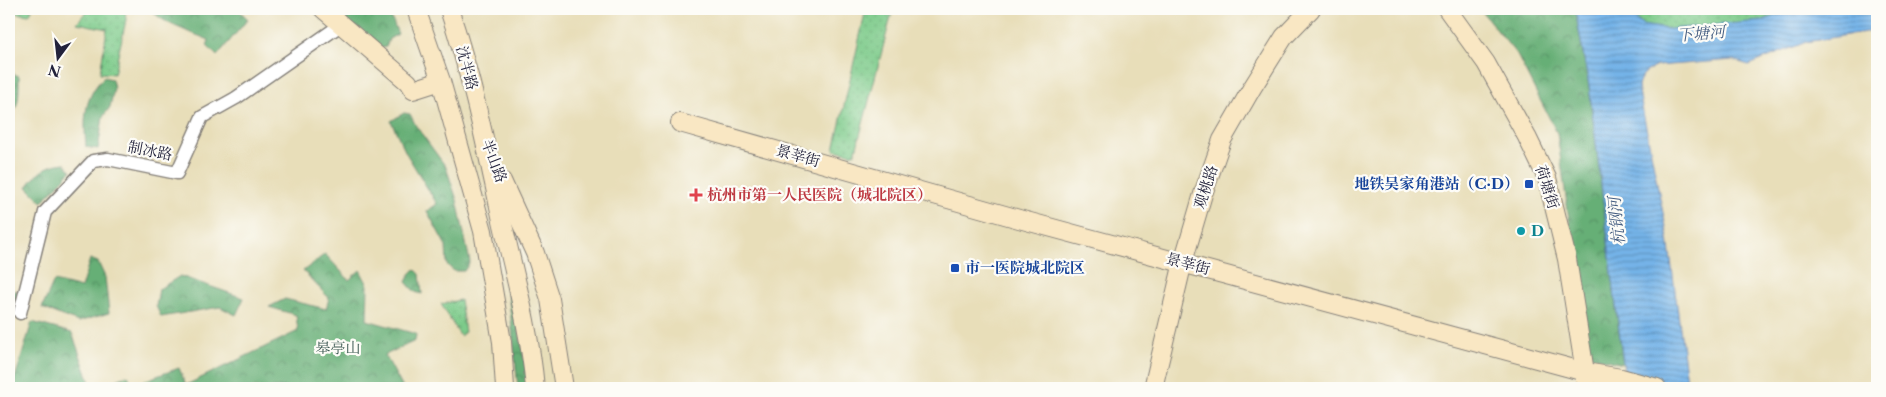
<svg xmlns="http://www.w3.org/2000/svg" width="1886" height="397" viewBox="0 0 1886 397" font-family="'Libre Caslon Text','Noto Serif SC',serif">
	<defs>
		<pattern id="grass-dots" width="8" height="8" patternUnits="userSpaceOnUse" patternTransform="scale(1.25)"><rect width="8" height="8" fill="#7dcb8a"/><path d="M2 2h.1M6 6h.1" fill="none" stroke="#6cae78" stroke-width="1.8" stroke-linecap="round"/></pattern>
		<pattern id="forest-crowns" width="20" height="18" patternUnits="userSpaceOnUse" patternTransform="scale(1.25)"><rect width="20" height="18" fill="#66af76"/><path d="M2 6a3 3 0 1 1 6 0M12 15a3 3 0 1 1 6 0" fill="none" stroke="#548e62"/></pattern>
		<pattern id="water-rules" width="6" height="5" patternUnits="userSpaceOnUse" patternTransform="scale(1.25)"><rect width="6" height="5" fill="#74b3e8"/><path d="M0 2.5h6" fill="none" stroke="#5f91bd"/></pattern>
	</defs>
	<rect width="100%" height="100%" fill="#fdfcf7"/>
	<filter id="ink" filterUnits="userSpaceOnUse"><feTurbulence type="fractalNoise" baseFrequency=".02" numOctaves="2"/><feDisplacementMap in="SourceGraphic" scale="10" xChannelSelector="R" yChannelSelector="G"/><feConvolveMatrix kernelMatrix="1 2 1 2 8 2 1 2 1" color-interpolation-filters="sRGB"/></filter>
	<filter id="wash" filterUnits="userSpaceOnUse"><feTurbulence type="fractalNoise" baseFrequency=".0096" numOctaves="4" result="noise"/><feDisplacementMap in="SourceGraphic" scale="20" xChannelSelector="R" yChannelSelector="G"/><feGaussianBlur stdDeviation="1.12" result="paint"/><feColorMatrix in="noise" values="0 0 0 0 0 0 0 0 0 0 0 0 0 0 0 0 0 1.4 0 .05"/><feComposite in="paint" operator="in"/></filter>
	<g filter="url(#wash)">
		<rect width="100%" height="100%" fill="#e8deb9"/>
		<!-- grass -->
		<g fill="url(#grass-dots)" stroke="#507662">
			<path d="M9,9H32V10L29,15L9,12Z"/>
			<path d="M93,9H125L126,20L114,74L100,73L107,29L77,23L84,14Z"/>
			<path d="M866,9H893L855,154L834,150Z"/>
			<path d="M1629,9H1794L1761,21L1744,45L1642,25Z"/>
			<path d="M460,300L465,332L460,336L441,304Z"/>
		</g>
		<!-- forest -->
		<g fill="url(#forest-crowns)" stroke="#446858">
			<path d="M151,9H238L248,19L217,56L207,46L209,40C193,33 160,23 151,9Z"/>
			<path d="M331,9H388L398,34L389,39L386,47L378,49Z"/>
			<path d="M1480,9H1575L1589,86L1623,364L1588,355L1557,133L1517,55Z"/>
			<path d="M9,72L19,76C19,91 20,107 9,119Z"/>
			<path d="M104,77L112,79L114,89L110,107L103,117L98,149L86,147C84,120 83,98 104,77Z"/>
			<path d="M404,113L410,114L416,126L446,167L457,200L470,262L464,271H454L447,265L446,246L427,211L437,204L406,153L391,121Z"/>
			<path d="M65,163L71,171L42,202L27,187C37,173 47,164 65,163Z"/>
			<path d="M325,254L349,280L360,270L368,285L367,320L416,334L415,341L385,355L403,388H99L128,375L132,385L179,368L186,385L298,331L296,315L269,307L285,299L326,309L329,298L303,271Z"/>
			<path d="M90,259L98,262L105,277L109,313L78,322L42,308L54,281L81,288Z"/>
			<path d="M415,269L420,274L422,294L415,292L406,282L410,274Z"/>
			<path d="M180,276L244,298L236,315L220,307L161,317L156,306L159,289Z"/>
			<path d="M511,281L529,388H518L508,290Z"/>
			<path d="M9,289L18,292L15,305L9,304Z"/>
			<path d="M32,322L72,333L92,388H12Z"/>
		</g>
		<!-- water -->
		<path fill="url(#water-rules)" stroke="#4b6a92" d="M1575,9H1625L1642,25L1669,29L1761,21L1794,9H1877V33L1871,31L1806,42L1749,65L1733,60L1657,66C1646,71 1640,75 1638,87L1668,238L1688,388H1626L1589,86Z"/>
	</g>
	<g filter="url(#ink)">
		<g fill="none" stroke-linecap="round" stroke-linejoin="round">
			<defs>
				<path id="street" d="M20,313L45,212L93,161L108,159L177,173L202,117L236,98L342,24"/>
				<g id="secondary">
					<path d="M323,9L408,82L413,90L441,81"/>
					<path d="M416,9L441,81L483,231L502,342L505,388"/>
					<path d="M449,9C472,77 486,146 501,216C514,273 530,330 535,388"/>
					<path d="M1447,9L1486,63L1527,137L1547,178L1567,259L1585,372V388"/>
					<path d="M680,123L1019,219L1585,372L1621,378L1657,388"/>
					<path d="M502,181L535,253L550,299L564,388"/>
					<path d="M1153,388L1183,262L1203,194L1222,140L1252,88L1284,37L1311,9"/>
				</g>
			</defs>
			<!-- street casing -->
			<use href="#street" stroke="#85807a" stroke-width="15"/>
			<!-- secondary casing -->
			<use href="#secondary" stroke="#85807a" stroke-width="20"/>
			<!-- street -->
			<use href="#street" stroke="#fff" stroke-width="12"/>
			<!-- secondary -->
			<use href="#secondary" stroke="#f9e7c3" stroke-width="18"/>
		</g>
	</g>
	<!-- markers -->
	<g fill="#1a4fb4" stroke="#fdfcf7" stroke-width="2">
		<rect x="1524" y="179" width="10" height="10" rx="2.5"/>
		<rect x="950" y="263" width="10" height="10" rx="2.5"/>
	</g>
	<path fill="#e0444e" stroke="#fdfcf7" stroke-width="2" d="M693.5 187.5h5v5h5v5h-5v5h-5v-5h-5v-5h5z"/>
	<circle fill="#0f9aa8" stroke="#fdfcf7" stroke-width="2" cx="1521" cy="231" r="5"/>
	<g text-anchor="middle" stroke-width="4.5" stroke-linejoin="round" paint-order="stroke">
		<!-- street labels -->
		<g font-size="15" fill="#22223b" stroke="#fdfcf7">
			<text transform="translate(467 68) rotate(75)" y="5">沈半路</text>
			<text transform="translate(150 151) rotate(11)" y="5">制冰路</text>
			<text transform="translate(798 156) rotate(16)" y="5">景莘街</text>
			<text transform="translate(494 161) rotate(69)" y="5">半山路</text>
			<text transform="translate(1206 187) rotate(-72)" y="5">观桃路</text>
			<text transform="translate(1547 187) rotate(72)" y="5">荷塘街</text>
			<text transform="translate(1188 264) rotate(15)" y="5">景莘街</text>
		</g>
		<!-- transit labels -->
		<g font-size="15" font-weight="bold" fill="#164399" stroke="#fdfcf7" text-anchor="end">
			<text x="1519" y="189">地铁吴家角港站（C·D）</text>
			<text x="965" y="273" text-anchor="start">市一医院城北院区</text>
		</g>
		<!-- health labels -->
		<g font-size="15" font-weight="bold" fill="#be3a42" stroke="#fdfcf7" text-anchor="start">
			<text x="707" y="200">杭州市第一人民医院（城北院区）</text>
		</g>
		<!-- culture labels -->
		<g font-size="15" font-weight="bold" fill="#0d838f" stroke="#fdfcf7" text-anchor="start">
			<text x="1531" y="236">D</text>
		</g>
		<!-- park labels -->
		<g font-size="15" fill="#425d57" stroke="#fdfcf7">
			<text x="338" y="353">皋亭山</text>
		</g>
		<!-- water labels -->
		<g font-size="16" font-style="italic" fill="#435c80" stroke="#fdfcf7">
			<text transform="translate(1701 33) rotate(-5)" y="6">下塘河</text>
			<text transform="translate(1616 221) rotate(-96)" y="6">杭钢河</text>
		</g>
	</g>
	<!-- margin -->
	<rect width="1886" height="397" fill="none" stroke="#fdfcf7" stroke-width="30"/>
	<!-- north arrow -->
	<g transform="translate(58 58) rotate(195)" stroke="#fdfcf7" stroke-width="4" paint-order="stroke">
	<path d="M0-4L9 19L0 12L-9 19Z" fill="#22223b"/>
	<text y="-8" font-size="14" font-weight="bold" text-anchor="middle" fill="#22223b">N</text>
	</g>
</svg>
